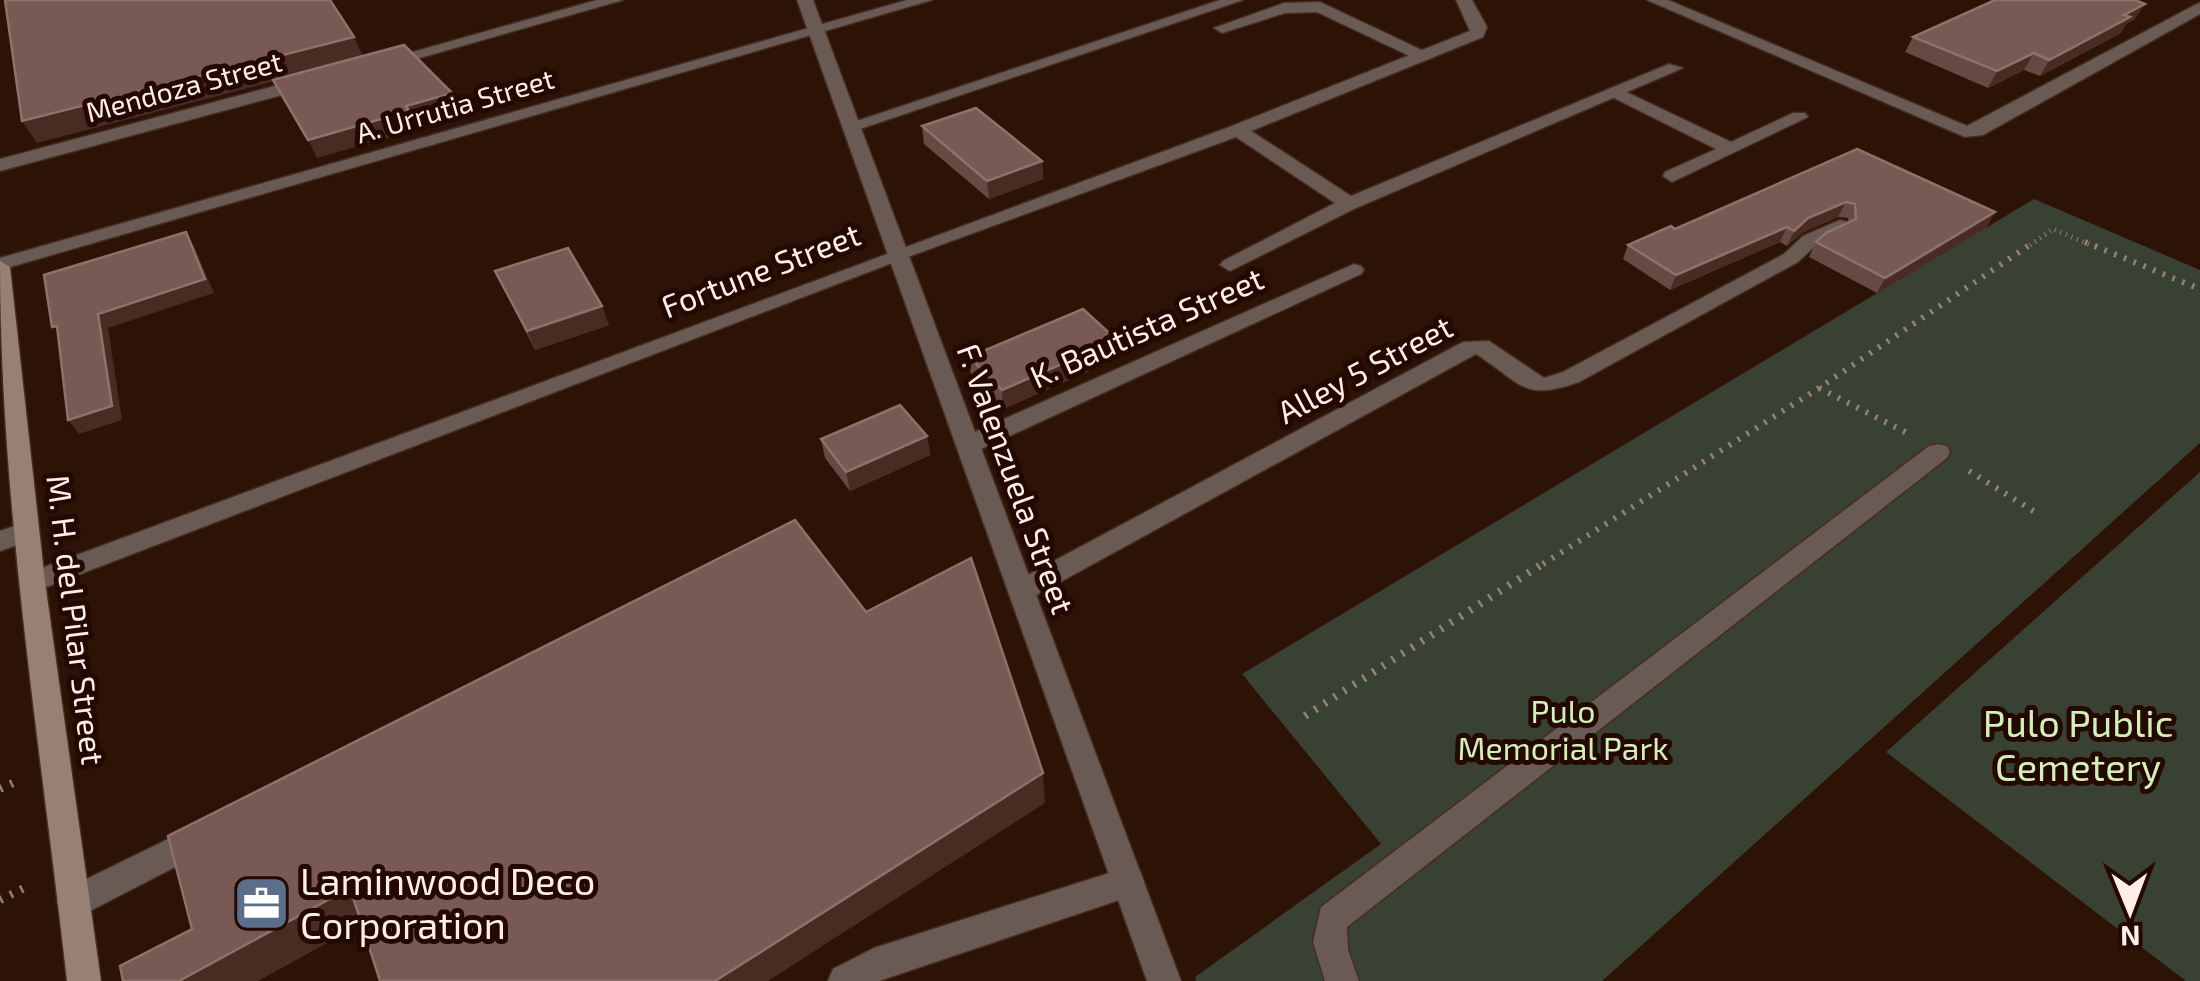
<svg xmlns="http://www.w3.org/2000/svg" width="2200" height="981" viewBox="0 0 2200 981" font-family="'Exo 2',sans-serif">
	<rect width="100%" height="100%" fill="#2d1206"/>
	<!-- green -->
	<g fill="#394132">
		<path d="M2034,199L2200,270V443L1602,981H1196L1195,977L1381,844L1242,674Z"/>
		<path d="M2200,472V981H2186L1886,752Z"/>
	</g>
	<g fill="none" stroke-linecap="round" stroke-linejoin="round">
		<defs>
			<g id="service">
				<path d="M1320,2L1428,53L1430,56L1416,59L1317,12L1285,13L1222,33L1214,28L1284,3Z"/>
				<path d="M1616,87L1731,142L1793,113H1805L1808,117L1672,182L1663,176L1665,172L1716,149L1610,96V88Z"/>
				<path d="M1938,444L1947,446L1950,452L1947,458L1347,927L1348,950L1359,981H1325L1313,942L1321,907L1929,446Z"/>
				<path d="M26,522L35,525L39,532L35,539L0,551V531Z"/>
				<path d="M201,823L212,828L217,838L212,848L86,913L74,918L62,913L57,902L62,891Z"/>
				<path d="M1128,867L1140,871L1144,882L1140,893L1128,897L879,981H828L833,969L874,948Z"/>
			</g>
			<g id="minor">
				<path d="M597,0H623L388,67L374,63Z"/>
				<path d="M907,0H932L0,270V258Z"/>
				<path d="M1220,0H1243L857,130H845L842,126Z"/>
				<path d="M1456,0H1472L1487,27L1483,37L1251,131L1351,196L1669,64L1683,68L1356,208L1230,271L1220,265L1223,261L1335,203L1236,137L905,258L41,589L32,592L23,589L19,582L23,575L1232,126L1470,31Z"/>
				<path d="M1647,0H1668L1967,126L2195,5L2200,3V14L1983,135L1965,137Z"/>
				<path d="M309,77L317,82L315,86L0,171V159Z"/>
				<path d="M1840,220L1847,222V230L1817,244L1798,262L1579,382C1522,402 1522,383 1476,354L1031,598L1021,601L1011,598L1008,591L1011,584L1463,342L1489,341L1544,378L1563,372L1784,254L1803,236Z"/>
				<path d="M1354,264L1361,266L1364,270L1361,274L977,451H959L956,445L959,439Z"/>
			</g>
			<path id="tertiary" d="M797,0H813L1181,981H1147Z"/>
			<path id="secondary" d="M0,261L10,267L45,582L101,981H67C40,741 0,502 0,261Z"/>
		</defs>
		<!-- service casing -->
		<use href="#service" stroke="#462c21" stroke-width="3"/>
		<!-- minor casing -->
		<use href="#minor" stroke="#462c21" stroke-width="3"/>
		<!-- tertiary casing -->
		<use href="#tertiary" stroke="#462c21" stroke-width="3"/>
		<!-- secondary casing -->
		<use href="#secondary" stroke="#462c21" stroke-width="3"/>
		<!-- path-far2 -->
		<path stroke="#958076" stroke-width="5" stroke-dasharray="1 5" stroke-linecap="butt" d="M2030,245L2053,229L2091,245"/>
		<!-- path-far1 -->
		<g stroke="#958076" stroke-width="6" stroke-dasharray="2.5 8" stroke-linecap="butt">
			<path d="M2085,242L2200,289"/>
			<path d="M1819,388L1907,433"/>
			<path d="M1969,471L2035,512"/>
			<path d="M1543,564L1819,388L2034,242"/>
		</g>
		<!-- path -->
		<g stroke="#958076" stroke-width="8" stroke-dasharray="2.5 9" stroke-linecap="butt">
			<path d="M1305,716L1547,561"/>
			<path d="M0,789L17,781"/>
			<path d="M0,900L30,885"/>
		</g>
		<!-- service -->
		<use href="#service" fill="#695b54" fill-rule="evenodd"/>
		<!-- minor -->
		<use href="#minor" fill="#695b54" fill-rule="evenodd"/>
		<!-- tertiary -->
		<use href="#tertiary" fill="#695b54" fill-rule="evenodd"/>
		<!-- secondary -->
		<use href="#secondary" fill="#978074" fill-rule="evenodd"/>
	</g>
	<!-- wall -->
	<g fill="#684842">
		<path d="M2135,19L2126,24L2121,33L2040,76L2024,70L1988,88L1905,52L1913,37Z"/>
		<path d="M922,126L1042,161L1043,179L989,199L924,144Z"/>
		<path d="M1857,149L1987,227L1877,293L1809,257L1816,242L1848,223V218L1838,217L1802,233L1787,246L1780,242L1670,290L1623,259L1628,245L1675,229Z"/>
		<path d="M495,271L609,325L535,350Z"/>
		<path d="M969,357L1116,359L1003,409L971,376Z"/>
		<path d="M927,436L930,455L850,491L825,458L821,439Z"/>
	</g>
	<!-- shaded-wall -->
	<g fill="#4a2b23">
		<path d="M2145,4L2135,19L2126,24L2121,33L2040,76L2049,60Z"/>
		<path d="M354,37L364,58L37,143L22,121Z"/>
		<path d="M2034,53L2024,70L1988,88L1997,71Z"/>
		<path d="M452,93L459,111L415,123L417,129L317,158L308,140L406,106Z"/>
		<path d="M1042,161L1043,179L989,199L987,181Z"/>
		<path d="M1846,202L1838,217L1802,233L1787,246L1794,231L1808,218Z"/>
		<path d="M1995,212L1987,227L1877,293L1885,278Z"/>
		<path d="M1787,227L1780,242L1670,290L1676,275Z"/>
		<path d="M186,232L194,246L214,293L108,328L122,420L79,434L68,420L98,314Z"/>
		<path d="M602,306L609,325L535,350L527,331Z"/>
		<path d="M1117,340L1116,359L1003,409L1002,390Z"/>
		<path d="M927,436L930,455L850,491L846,472Z"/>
		<path d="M1043,773L1045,803L768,981H715Z"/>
		<path d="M350,888L376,916L258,981H179Z"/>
	</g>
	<!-- building -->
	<g fill="#785954" stroke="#8d716b" stroke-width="2.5">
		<path d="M5,0H330L354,37L22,121Z"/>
		<path d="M1995,0H2135L2145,4L2124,15L2130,17L2049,60L2034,53L1997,71L1913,37Z"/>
		<path d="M404,45L452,93L406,106L409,111L308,140L273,80Z"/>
		<path d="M976,108L1042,161L987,181L922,126Z"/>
		<path d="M1857,149L1995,212L1885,278L1816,242L1826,233L1856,219L1855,204L1846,202L1808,218L1794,231L1787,227L1676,275L1628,245L1671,226L1675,229Z"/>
		<path d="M186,232L205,279L98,314L112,406L68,420L57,326L52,327L44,275Z"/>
		<path d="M568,248L602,306L527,331L495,271Z"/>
		<path d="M1083,309L1117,340L1002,390L969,357Z"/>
		<path d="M900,405L927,436L846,472L821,439Z"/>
		<path d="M795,520L866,612L971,558L1043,773L715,981H380L350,888L179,981H123L120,966L192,929L168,836Z"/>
	</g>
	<!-- icons -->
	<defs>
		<symbol id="office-square" viewBox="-11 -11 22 22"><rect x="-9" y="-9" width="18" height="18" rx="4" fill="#5c6f8a" stroke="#230901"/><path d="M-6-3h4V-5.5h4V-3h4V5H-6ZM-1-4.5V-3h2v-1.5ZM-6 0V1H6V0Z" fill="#fff"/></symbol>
	</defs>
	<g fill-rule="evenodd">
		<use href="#office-square" x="230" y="872" width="63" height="63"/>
	</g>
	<g text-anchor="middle" stroke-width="10" stroke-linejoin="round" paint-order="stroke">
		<!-- far-street labels -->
		<g font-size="28" fill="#feeee7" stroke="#230901">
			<text transform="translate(184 87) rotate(-15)" y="10">Mendoza Street</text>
			<text transform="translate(455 106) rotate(-16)" y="10">A. Urrutia Street</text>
		</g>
		<!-- street labels -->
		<g font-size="32" fill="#feeee7" stroke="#230901">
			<text transform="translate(761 271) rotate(-21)" y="11">Fortune Street</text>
			<text transform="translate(1147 328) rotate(-24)" y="11">K. Bautista Street</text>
			<text transform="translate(1365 370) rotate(-28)" y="11">Alley 5 Street</text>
			<text transform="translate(1015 479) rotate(70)" y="11">F. Valenzuela Street</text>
			<text transform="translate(75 620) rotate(83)" y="11">M. H. del Pilar Street</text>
		</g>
		<!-- park labels -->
		<g font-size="32" fill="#d3efba" stroke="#230901">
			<text x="1563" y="723">Pulo<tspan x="1563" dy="37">Memorial Park</tspan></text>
		</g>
		<!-- near-park labels -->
		<g font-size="38" fill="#d3efba" stroke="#230901">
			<text x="2078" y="737">Pulo Public<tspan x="2078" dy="44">Cemetery</tspan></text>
		</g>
		<!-- near-poi labels -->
		<g font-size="38" fill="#feeee7" stroke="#230901" text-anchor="start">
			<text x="300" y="895">Laminwood Deco<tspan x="300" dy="44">Corporation</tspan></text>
		</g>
	</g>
	<!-- north arrow -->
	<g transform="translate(2130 911) rotate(179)" stroke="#230901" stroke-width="8" paint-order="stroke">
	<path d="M0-8L18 38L0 25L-18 38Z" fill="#feeee7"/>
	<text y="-15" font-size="28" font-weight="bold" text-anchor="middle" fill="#feeee7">N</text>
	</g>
</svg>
